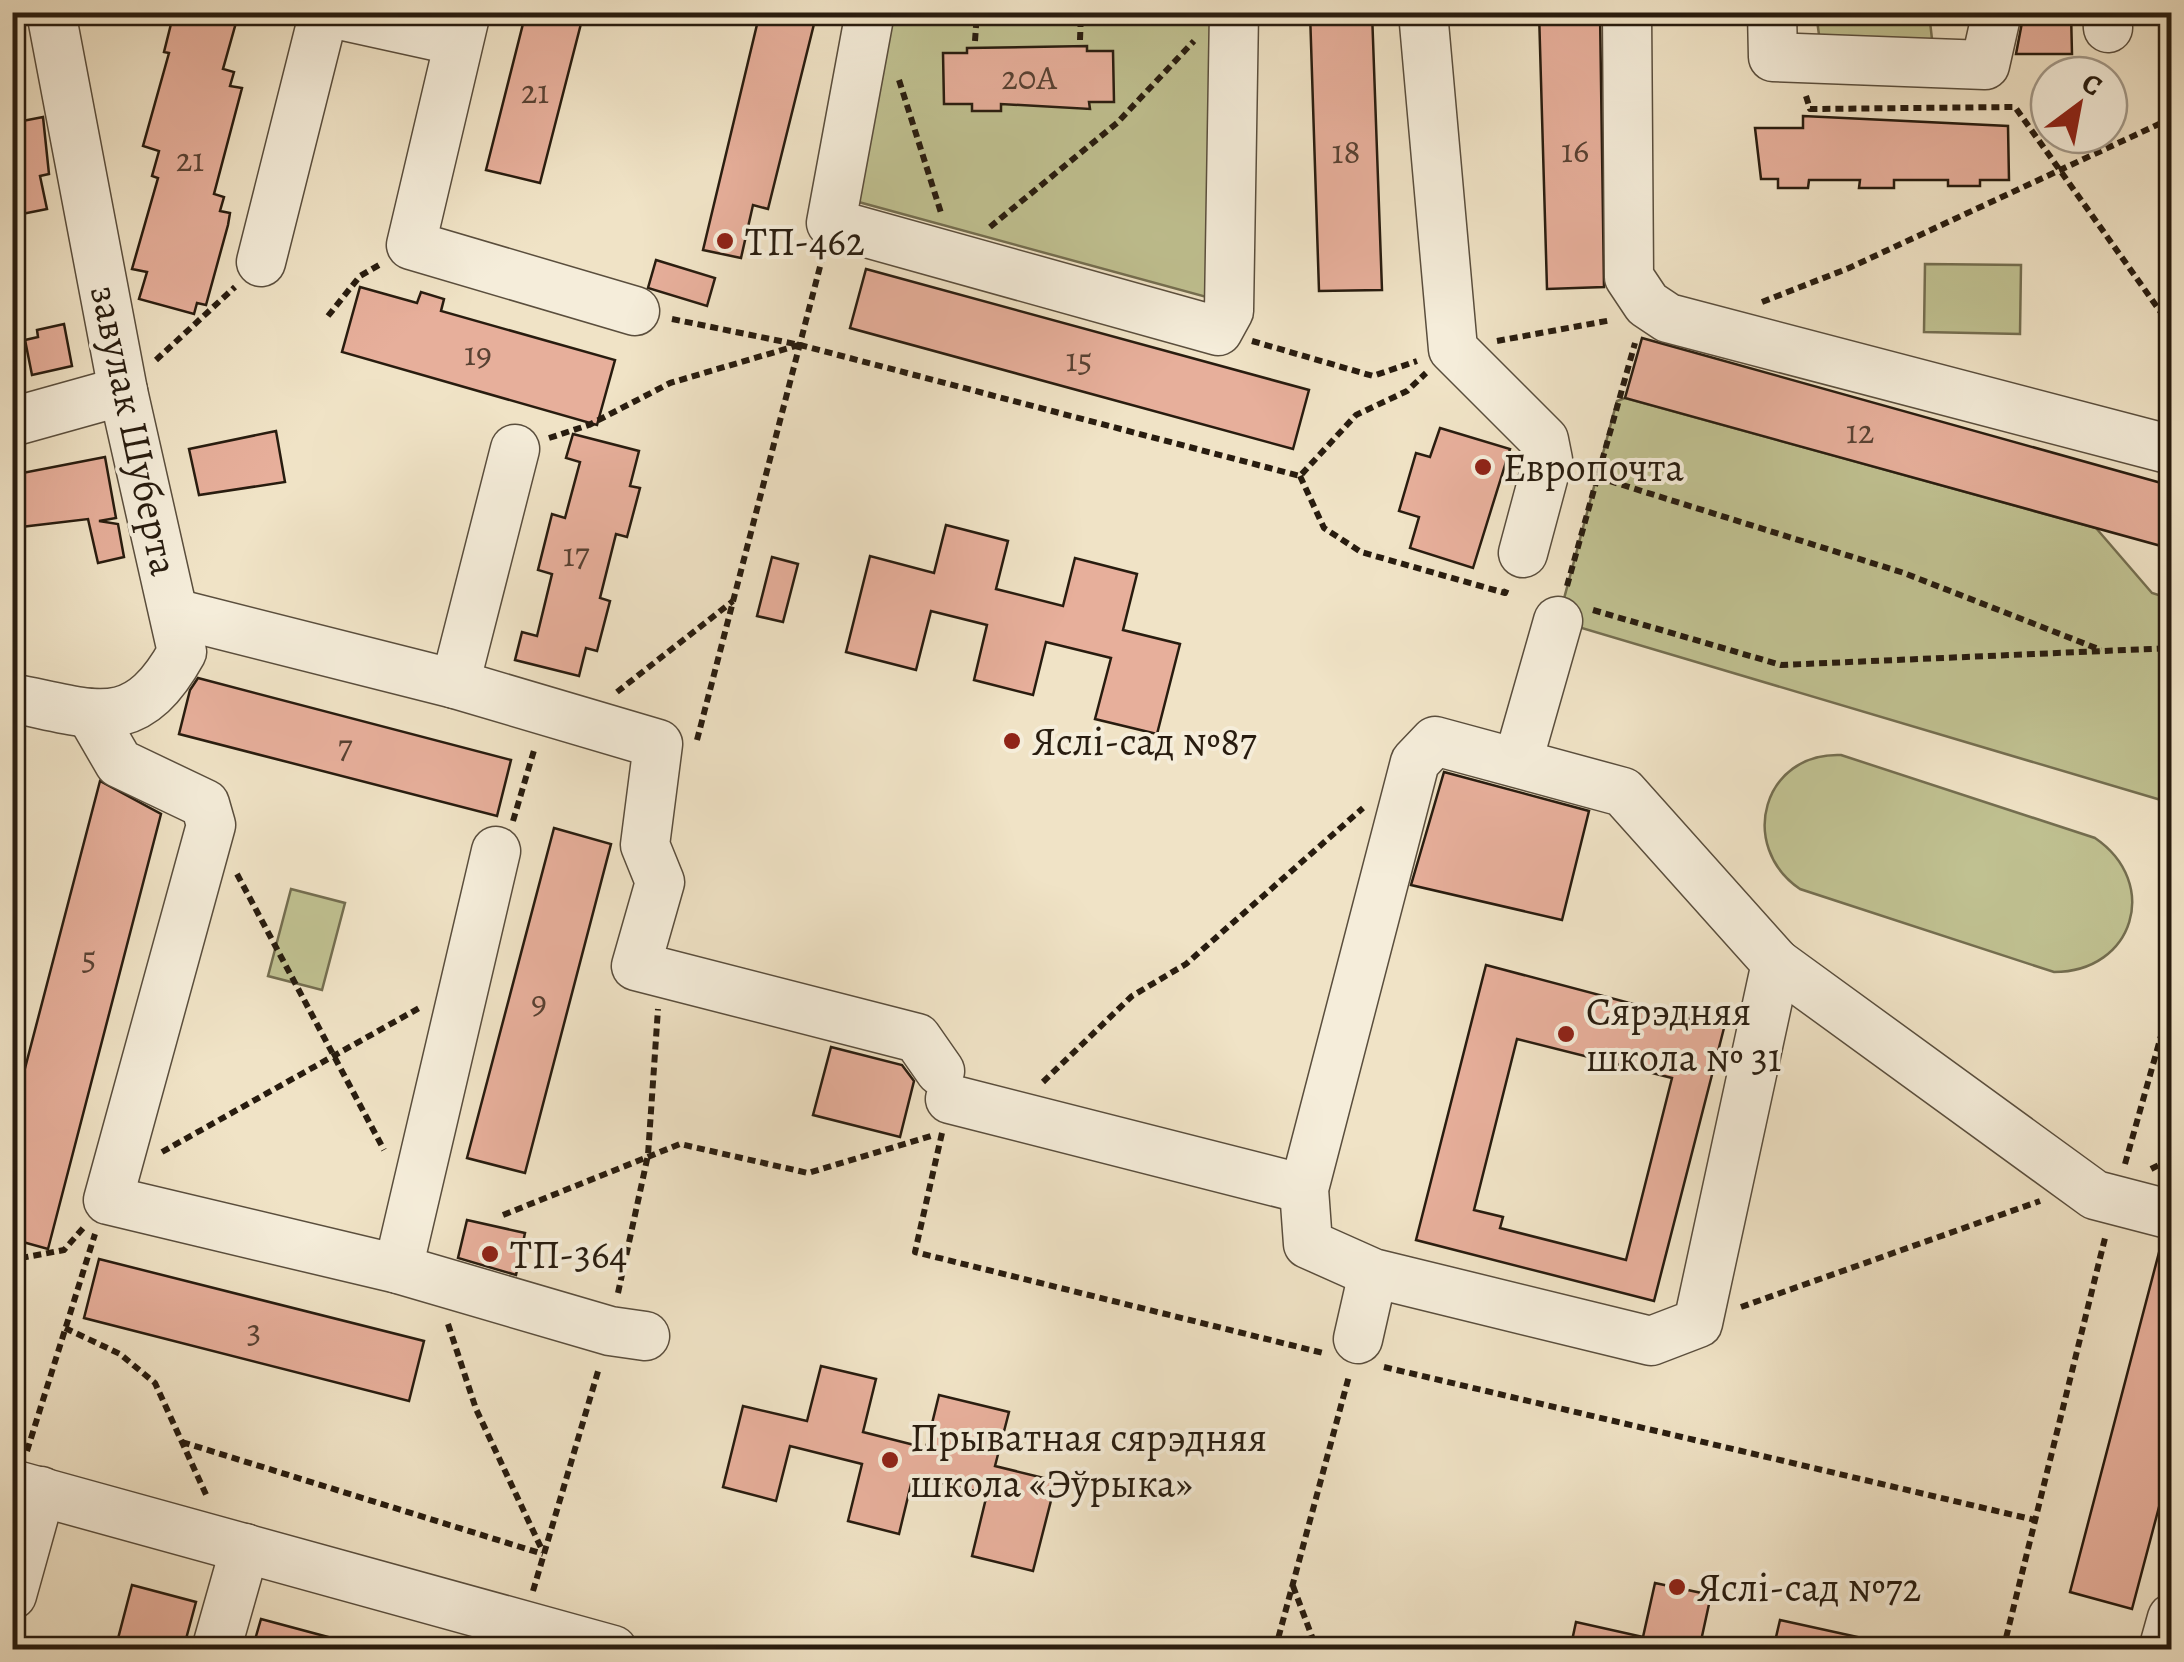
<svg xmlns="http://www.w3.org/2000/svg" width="2184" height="1662" viewBox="0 0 2184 1662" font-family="Alegreya,serif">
	<rect width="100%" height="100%" fill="#f0e3c6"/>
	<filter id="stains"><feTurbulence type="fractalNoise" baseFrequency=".002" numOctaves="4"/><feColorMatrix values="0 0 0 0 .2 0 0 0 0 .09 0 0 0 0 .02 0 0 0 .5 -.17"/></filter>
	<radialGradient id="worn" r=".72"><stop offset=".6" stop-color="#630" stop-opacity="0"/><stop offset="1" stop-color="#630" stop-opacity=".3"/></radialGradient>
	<!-- green -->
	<g fill="#c0c191" stroke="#746e50" stroke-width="2.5">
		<path d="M880,13H1235L1210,298L844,198Z"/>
		<path d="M1816,13H1929L1932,39L1820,42Z"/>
		<path d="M1925,264L2021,265L2020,334L1924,332Z"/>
		<path d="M1625,398L2096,528L2152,593L2171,599V803L1558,621L1617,401Z"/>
		<path d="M1841,755L2095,838C2161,883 2134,972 2054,972L1800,889C1737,846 1763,752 1841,755Z"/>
		<path d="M291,889L345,903L322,990L268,976Z"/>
	</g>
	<!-- building -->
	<g fill="#e7af9b" stroke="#281c0f" stroke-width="2.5" fill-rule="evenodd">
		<path d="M174,12H239L223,69L234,72L230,86L242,88L214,194L224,197L220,211L230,213L228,225L206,305L197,303L194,314L139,299L147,272L132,269L158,178L152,176L159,151L143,146L169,53L164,52Z"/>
		<path d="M526,12H584L540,183L486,170Z"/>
		<path d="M760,12H817L768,209L753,205L741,258L703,250Z"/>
		<path d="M1310,12H1372L1382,290L1319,291Z"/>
		<path d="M1539,12H1600L1604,287L1547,289Z"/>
		<path d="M2024,12H2071L2072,54H2016Z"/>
		<path d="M1087,46V51H1113L1114,102H1089L1090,109L1001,104V111H972V104H944L943,53H967V48Z"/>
		<path d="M1803,116L2008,126L2009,180H1980V186H1948V180H1894V188H1859L1860,180H1809L1808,188H1778V179H1761L1755,128H1803Z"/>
		<path d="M43,117L49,174L40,176L47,209L12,216V123Z"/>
		<path d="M656,260L715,278L707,306L648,288Z"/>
		<path d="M866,269L1309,390L1293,449L850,328Z"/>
		<path d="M360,287L417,303L421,292L444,299L441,311L615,360L597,425L342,352Z"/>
		<path d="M64,324L72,366L32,375L25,340L38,337L37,330Z"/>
		<path d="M1642,338L2172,486V549L1625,398Z"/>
		<path d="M1440,428L1510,449L1473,568L1410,548L1419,517L1399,511L1416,453L1430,457Z"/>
		<path d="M276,431L285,482L199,495L189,449Z"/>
		<path d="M573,434L639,451L630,486L640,488L627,537L616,534L600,598L610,601L597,651L586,648L579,676L515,660L522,632L537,636L552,574L538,570L552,514L565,518L580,462L566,458Z"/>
		<path d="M105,457L116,518L99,521L118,524L124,557L98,563L88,519L12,528V475Z"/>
		<path d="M946,525L1008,541L996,589L1063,606L1075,558L1137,574L1123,630L1180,644L1157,734L1095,719L1111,658L1046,642L1033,695L974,680L987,625L931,611L916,670L846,652L870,556L934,573Z"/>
		<path d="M772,557L798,564L783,622L757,616Z"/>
		<path d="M198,678L511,760L497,816L179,734L190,690Z"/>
		<path d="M1444,772L1589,811L1562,920L1411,885Z"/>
		<path d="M100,781L161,814L48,1249L12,1239V1118Z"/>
		<path d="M554,828L611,844L525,1173L467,1158Z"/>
		<path d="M1486,965L1724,1028L1654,1301L1416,1240ZM1517,1039L1672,1078L1626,1260L1500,1228L1503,1217L1474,1210Z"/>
		<path d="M831,1047L902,1065L914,1081L900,1137L813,1115Z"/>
		<path d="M467,1220L525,1233L516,1275L458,1258Z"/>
		<path d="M2162,1241L2172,1242V1458L2132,1609L2070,1592Z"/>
		<path d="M99,1259L424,1341L409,1401L84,1318Z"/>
		<path d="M821,1366L876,1379L863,1432L926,1448L939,1395L1009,1412L995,1466L1056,1481L1033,1571L972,1556L987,1494L913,1476L899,1534L848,1521L862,1464L790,1446L776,1501L723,1487L743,1406L807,1421Z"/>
		<path d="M1655,1583L1711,1595L1699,1650H1570L1576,1622L1643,1637Z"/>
		<path d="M132,1585L196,1602L183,1650H115Z"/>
		<path d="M261,1619L343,1641L342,1650H252Z"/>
		<path d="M1780,1620L1862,1638L1861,1650H1773Z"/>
	</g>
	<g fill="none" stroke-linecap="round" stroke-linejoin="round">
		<defs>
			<g id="minor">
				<path d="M326,12L458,41"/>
				<path d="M466,12L411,245L635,311"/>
				<path d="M870,12L831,223L1218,331L1229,311L1234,12"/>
				<path d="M1423,12L1453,349L1544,440L1548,460L1523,553"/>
				<path d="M1627,12L1629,277L1647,304L1668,318L2172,450"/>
				<path d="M1772,12L1773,57L1985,65L1997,12"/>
				<path d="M2107,12L2108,28"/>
				<path d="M261,262L324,12"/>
				<path d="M12,422L123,391"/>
				<path d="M174,613L455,684L658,744L645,845L660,882L636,966L917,1038L940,1071"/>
				<path d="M455,684L515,449"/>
				<path d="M12,698C94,714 135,737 182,652L123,391L51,12"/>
				<path d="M90,713L119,763L205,804L211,825L108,1200L398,1269L610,1331L645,1336"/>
				<path d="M1518,761L1558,621"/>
				<path d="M1776,963L2095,1195L2172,1215"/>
				<path d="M950,1099L1304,1189"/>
				<path d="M398,1269L496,851"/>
				<path d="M1358,1339L1373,1273L1651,1341L1698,1323L1776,963L1623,792L1435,741L1415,762L1304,1189L1308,1244L1373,1273"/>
				<path d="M12,1484L613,1650"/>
				<path d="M12,1595L41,1491"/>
				<path d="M216,1650L245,1548"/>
				<path d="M2163,1650L2172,1618"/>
			</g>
		</defs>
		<!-- minor casing -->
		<use href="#minor" stroke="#5a4e3d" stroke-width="51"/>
		<!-- path -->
		<g stroke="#281c0f" stroke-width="6" stroke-dasharray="8 5" stroke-linecap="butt">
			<path d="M1080,40L1081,12"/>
			<path d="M975,41L977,12"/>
			<path d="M899,80L942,216"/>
			<path d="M1806,96L1810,109L2015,107L2172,328"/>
			<path d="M990,227L1117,123L1194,41"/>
			<path d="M1762,302L1849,268L2172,118"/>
			<path d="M328,316L360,276L379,265"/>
			<path d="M672,319L800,345L1300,476L1356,415L1407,391L1426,373"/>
			<path d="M1252,341L1373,376L1417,361"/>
			<path d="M1497,341L1612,320"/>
			<path d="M156,360L235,287"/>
			<path d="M549,438L589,425L670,383L799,345"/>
			<path d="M1300,476L1324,528L1361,552L1505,593L1508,586"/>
			<path d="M1597,477L1904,573L2101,650"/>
			<path d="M1567,586L1635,343"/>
			<path d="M1593,610L1781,665L2172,648"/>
			<path d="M617,692L733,601"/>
			<path d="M697,740L822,259"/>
			<path d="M513,821L535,747"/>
			<path d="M237,874L384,1150"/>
			<path d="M1043,1082L1132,996L1186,964L1363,808"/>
			<path d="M942,1133L915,1252L1323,1353"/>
			<path d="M162,1152L421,1007"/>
			<path d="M2125,1164L2172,997"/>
			<path d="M2151,1169L2172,1158"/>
			<path d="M503,1215L680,1144L808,1173L934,1135"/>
			<path d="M12,1268L21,1258L64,1250L85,1226"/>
			<path d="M618,1293L648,1155L658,1009"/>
			<path d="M1741,1307L2040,1201"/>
			<path d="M448,1324L476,1409L543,1552"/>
			<path d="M65,1328L120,1354L155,1383L208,1499"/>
			<path d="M1384,1367L2035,1520"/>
			<path d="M182,1442L543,1554"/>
			<path d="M27,1451L95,1234"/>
			<path d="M1293,1586L1317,1650"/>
			<path d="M533,1591L599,1368"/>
			<path d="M1275,1650L1349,1376"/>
			<path d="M2003,1650L2106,1234"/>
		</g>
		<!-- minor -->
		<use href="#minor" stroke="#f5edda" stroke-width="48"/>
	</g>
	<!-- markers -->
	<g fill="#8f2418" stroke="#f5edda" stroke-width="4">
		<circle cx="725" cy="241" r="10"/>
		<circle cx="1483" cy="467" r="10"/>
		<circle cx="1012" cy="741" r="10"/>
		<circle cx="1566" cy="1034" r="10"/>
		<circle cx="490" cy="1254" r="10"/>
		<circle cx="890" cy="1460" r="10"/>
		<circle cx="1677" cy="1587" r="10"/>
	</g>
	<g text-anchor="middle" stroke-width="8" stroke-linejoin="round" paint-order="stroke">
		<!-- number labels -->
		<g font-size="35" fill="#584132">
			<text x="1029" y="89">20А</text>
			<text x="535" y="103">21</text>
			<text x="1575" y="162">16</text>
			<text x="1346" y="163">18</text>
			<text x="190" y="171">21</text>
			<text x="478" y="365">19</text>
			<text x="1079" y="371">15</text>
			<text x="1860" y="443">12</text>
			<text x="576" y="566">17</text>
			<text x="345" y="758">7</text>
			<text x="89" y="969">5</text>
			<text x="539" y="1013">9</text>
			<text x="254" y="1342">3</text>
		</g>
		<!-- poi labels -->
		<g font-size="40" fill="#281c0f" stroke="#f5edda" text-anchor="start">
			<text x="745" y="255">ТП-462</text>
			<text x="1503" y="481">Европочта</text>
			<text x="1032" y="755">Яслі-сад №87</text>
			<text x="1586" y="1025">Сярэдняя<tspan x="1586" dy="46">школа № 31</tspan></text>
			<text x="510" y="1268">ТП-364</text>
			<text x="910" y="1451">Прыватная сярэдняя<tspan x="910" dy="46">школа «Эўрыка»</tspan></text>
			<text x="1697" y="1601">Яслі-сад №72</text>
		</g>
		<!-- street labels -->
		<g font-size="40" fill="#281c0f" stroke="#f5edda">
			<text transform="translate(135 430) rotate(78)" y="14">завулак Шуберта</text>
		</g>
	</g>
	<!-- margin -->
	<rect width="2184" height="1662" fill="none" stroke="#f0e3c6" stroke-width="50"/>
	<rect x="15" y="15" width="2154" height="1632" fill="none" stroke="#281c0f" stroke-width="5"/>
	<rect x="25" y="25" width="2134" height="1612" fill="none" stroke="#281c0f" stroke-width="2.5"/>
	<!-- north arrow -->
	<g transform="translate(2079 105) rotate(32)"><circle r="48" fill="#f5edda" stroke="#a39989" stroke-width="2.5"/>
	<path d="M0-8L18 38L0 25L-18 38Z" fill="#8f2418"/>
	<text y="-15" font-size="28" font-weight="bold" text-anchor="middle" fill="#281c0f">С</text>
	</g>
	<rect width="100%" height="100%" filter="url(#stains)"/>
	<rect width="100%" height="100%" fill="url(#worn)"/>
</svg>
